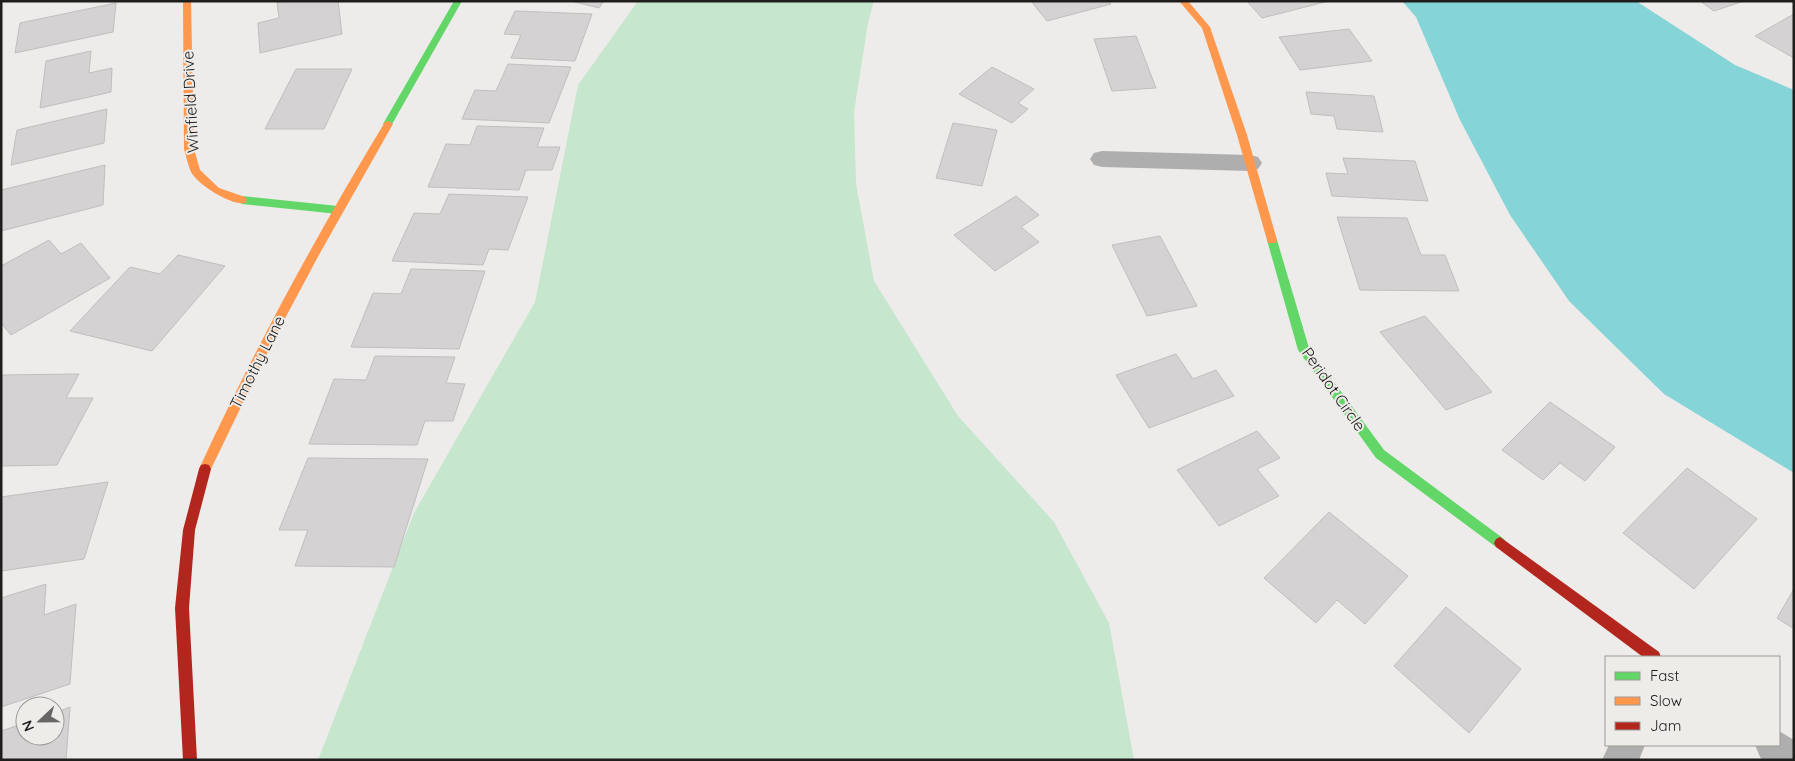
<svg xmlns="http://www.w3.org/2000/svg" width="1795" height="761" viewBox="0 0 1795 761" font-family="Quicksand,sans-serif">
	<rect width="100%" height="100%" fill="#edecea"/>
	<!-- green -->
	<path fill="#c6e6cd" d="M638,1H874L868,23L854,112L856,184L874,281L958,416L1054,522L1109,623L1134,760H318L414,513L535,302L578,85Z"/>
	<!-- water -->
	<path fill="#85d4d8" d="M1402,1H1636L1735,65L1794,90V473L1664,394L1569,301L1510,215L1460,120L1416,17Z"/>
	<!-- building -->
	<g fill="#d4d2d2" stroke="#c0bebe">
		<path d="M286,1H338L342,34L260,53L258,23L279,18L277,3Z"/>
		<path d="M571,1H604L599,8Z"/>
		<path d="M1031,1H1109L1111,4L1047,21Z"/>
		<path d="M1247,1H1329L1262,18Z"/>
		<path d="M1700,1H1744L1714,11Z"/>
		<path d="M116,3L113,32L15,53L20,23Z"/>
		<path d="M515,11L592,14L575,61L511,58L521,35L504,34Z"/>
		<path d="M1794,14V58L1755,36Z"/>
		<path d="M1349,29L1372,61L1300,70L1279,37Z"/>
		<path d="M1136,36L1156,88L1112,91L1094,39Z"/>
		<path d="M91,51L89,73L112,68L111,92L40,108L46,61Z"/>
		<path d="M508,64L571,67L549,123L462,119L475,90L496,91Z"/>
		<path d="M992,67L1034,89L1018,103L1028,109L1012,123L959,94Z"/>
		<path d="M296,69H352L324,129H265Z"/>
		<path d="M1306,92L1374,96L1383,132L1337,129L1334,116L1311,114Z"/>
		<path d="M107,109L104,143L11,165L17,130Z"/>
		<path d="M953,123L997,130L982,186L936,178Z"/>
		<path d="M477,126L544,128L537,147H560L552,170H526L519,190L428,187L446,144L470,145Z"/>
		<path d="M1343,158L1415,161L1428,201L1332,196L1326,173L1348,174Z"/>
		<path d="M105,165L103,205L1,231V190Z"/>
		<path d="M449,194L528,197L508,250L489,249L483,265L392,261L414,213L440,214Z"/>
		<path d="M1016,196L1039,215L1021,227L1039,242L995,271L954,235Z"/>
		<path d="M1337,217L1407,218L1421,255H1445L1459,291L1360,290Z"/>
		<path d="M1160,236L1197,306L1147,316L1112,245Z"/>
		<path d="M49,240L61,254L81,243L110,278L11,335L1,323V266Z"/>
		<path d="M178,255L225,266L152,351L70,331L130,267L160,274Z"/>
		<path d="M411,269L485,271L459,349L351,347L373,293L401,294Z"/>
		<path d="M1425,316L1492,392L1446,410L1380,332Z"/>
		<path d="M1176,354L1193,379L1216,370L1234,396L1149,428L1116,375Z"/>
		<path d="M375,356L455,357L446,383L465,384L453,421H425L417,445L309,444L334,379L366,380Z"/>
		<path d="M79,374L66,398H93L57,465L1,466V375Z"/>
		<path d="M1550,402L1615,447L1585,481L1560,463L1543,480L1502,450Z"/>
		<path d="M1257,431L1280,458L1257,469L1279,496L1219,526L1177,470Z"/>
		<path d="M308,458L428,459L394,567L295,566L308,530H279Z"/>
		<path d="M1687,468L1757,519L1694,589L1623,533Z"/>
		<path d="M108,482L84,559L1,571V497Z"/>
		<path d="M1329,512L1408,576L1365,624L1337,600L1316,623L1264,578Z"/>
		<path d="M46,584L44,615L76,604L70,684L1,707V598Z"/>
		<path d="M1794,589V629L1777,618Z"/>
		<path d="M1446,607L1521,669L1469,733L1394,666Z"/>
		<path d="M70,707L66,760H1V731L25,723V736H55V713Z"/>
	</g>
	<g fill="none" stroke-linecap="round" stroke-linejoin="round">
		<!-- street -->
		<g fill="#aeaeae" fill-rule="evenodd">
			<path d="M1102,151L1250,155L1258,157L1262,163L1258,169L1250,171L1102,167L1094,165L1090,159L1094,153Z"/>
			<path d="M1779,731L1794,740V760H1763L1760,757L1755,745H1779Z"/>
			<path d="M1609,745H1645L1639,760H1602Z"/>
		</g>
		<!-- fast -->
		<g fill="#63d668" fill-rule="evenodd">
			<path d="M454,1H462L391,126H385L383,124Z"/>
			<path d="M242,196L338,206L343,210L338,214L242,204L237,200Z"/>
			<path d="M1272,236L1277,240L1309,348L1384,450L1504,539L1506,543L1504,547L1500,549L1496,547L1376,458L1298,350L1267,240Z"/>
		</g>
		<!-- slow -->
		<g fill="#ff974d" fill-rule="evenodd">
			<path d="M183,1H191L194,149L200,170L219,188L245,197L247,200L245,203C232,206 198,185 191,172C188,165 186,156 184,149Z"/>
			<path d="M1179,1H1188L1210,27L1247,135L1277,240L1276,243H1268L1267,240L1237,135L1202,28Z"/>
			<path d="M388,121L393,124L320,253L274,339L209,473L205,474L201,473L199,469C254,350 317,234 385,122Z"/>
		</g>
		<!-- jam -->
		<g fill="#b3261e" fill-rule="evenodd">
			<path d="M205,464L209,465L211,469L195,530L189,608L197,760H183L175,608L183,530L199,469L201,465Z"/>
			<path d="M1500,537L1659,652L1661,657H1643L1496,547L1494,543L1496,539Z"/>
		</g>
	</g>
	<g text-anchor="middle" stroke-width="4" stroke-linejoin="round" paint-order="stroke">
		<!-- street labels -->
		<g font-size="16" fill="#1f1e1d" stroke="#eeece9">
			<text transform="translate(190 102) rotate(-93)" y="6">Winfield Drive</text>
			<text transform="translate(257 362) rotate(-63)" y="6">Timothy Lane</text>
			<text transform="translate(1334 389) rotate(55)" y="6">Peridot Circle</text>
		</g>
	</g>
	<!-- border -->
	<rect width="1795" height="761" fill="none" stroke="#1f1e1d" stroke-width="5"/>
	<!-- legend -->
	<rect x="1605" y="656" width="175" height="90" fill="#eeece9" stroke="#9b9a97"/>
	<rect x="1615" y="672" width="25" height="8" fill="#63d668" stroke="#9b9a97"/>
	<text x="1650" y="681" font-size="15" fill="#1f1e1d">Fast</text>
	<rect x="1615" y="697" width="25" height="8" fill="#ff974d" stroke="#9b9a97"/>
	<text x="1650" y="706" font-size="15" fill="#1f1e1d">Slow</text>
	<rect x="1615" y="722" width="25" height="8" fill="#b3261e" stroke="#9b9a97"/>
	<text x="1650" y="731" font-size="15" fill="#1f1e1d">Jam</text>
	<!-- north arrow -->
	<g transform="translate(40 721) rotate(248)"><circle r="24" fill="#eeece9" stroke="#9b9a97"/>
	<path d="M0-4L9 19L0 12L-9 19Z" fill="#676665"/>
	<text y="-8" font-size="14" font-weight="bold" text-anchor="middle" fill="#1f1e1d">N</text>
	</g>
</svg>
